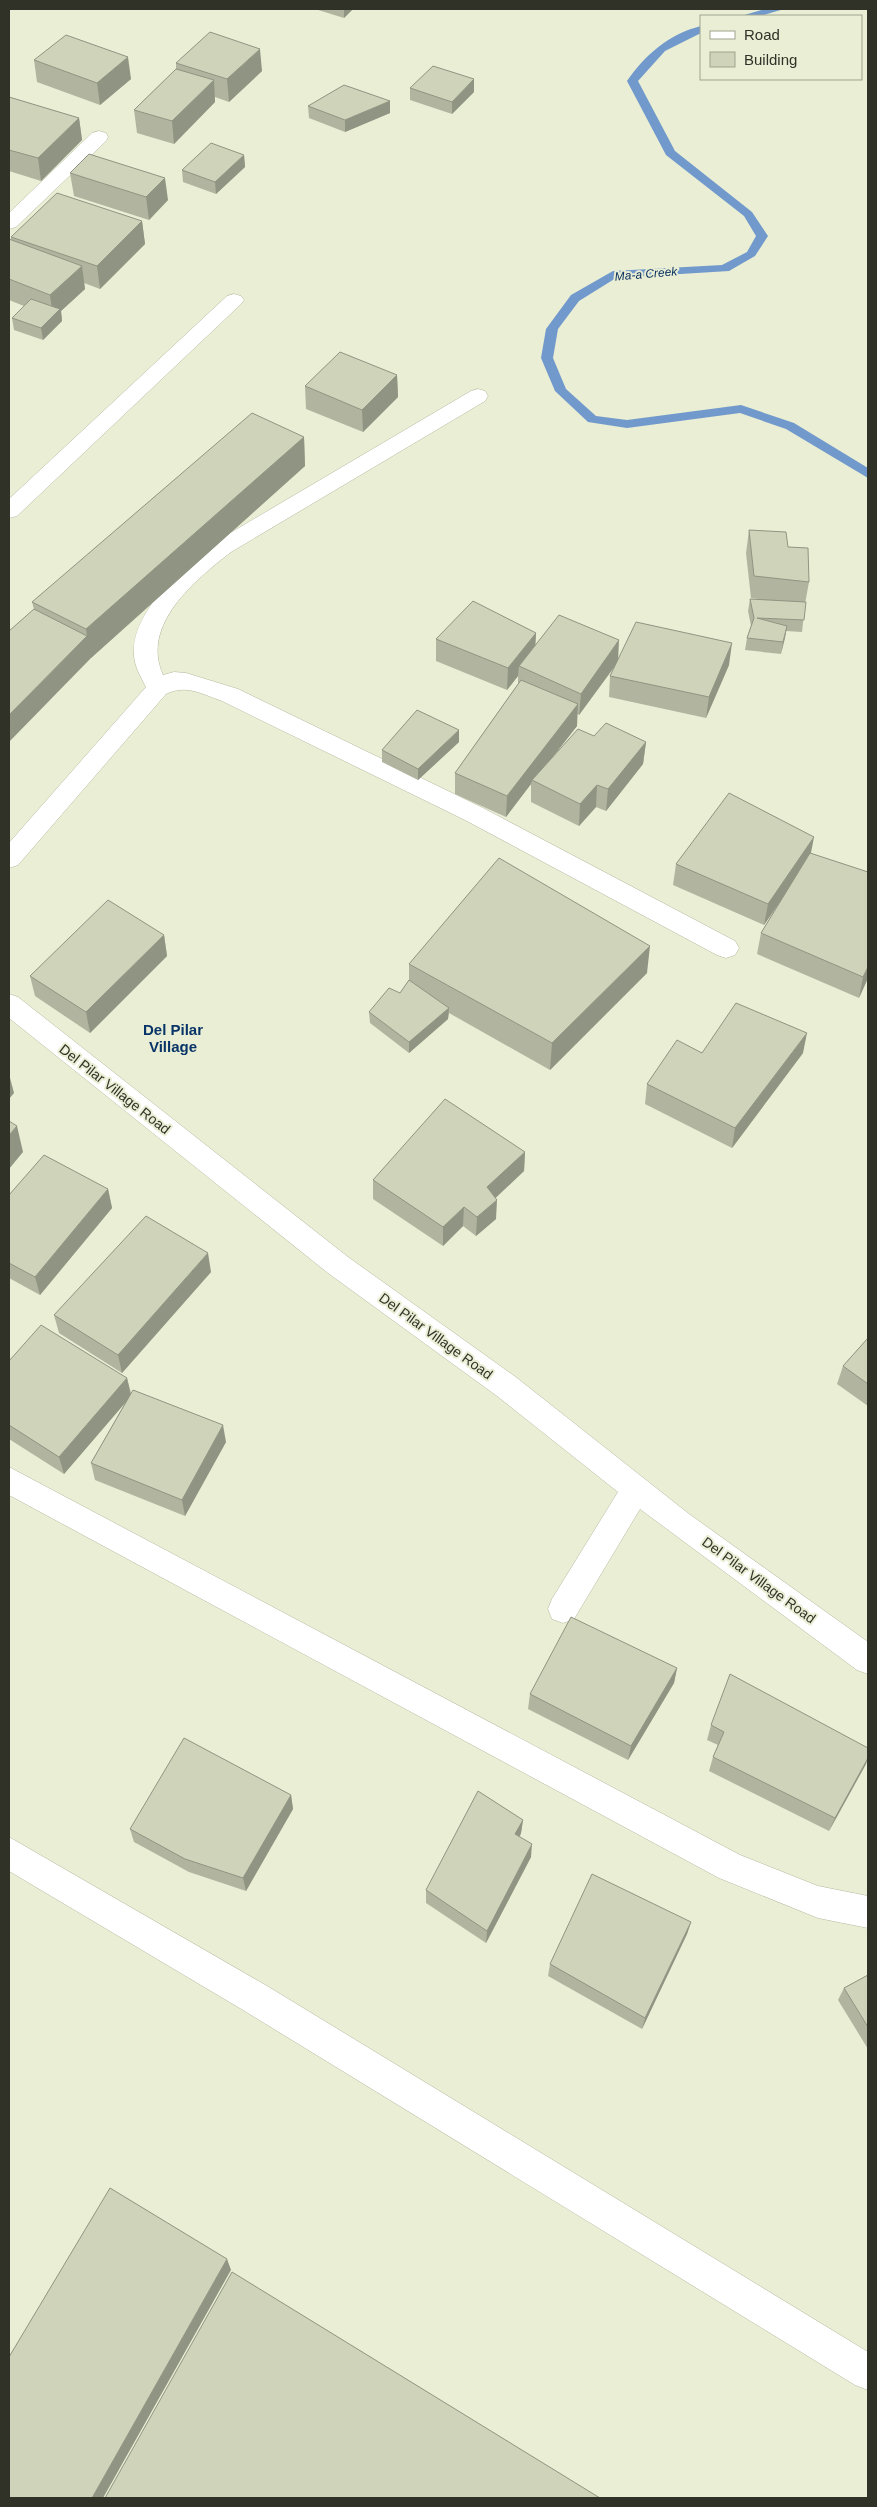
<svg xmlns="http://www.w3.org/2000/svg" width="877" height="2507" viewBox="0 0 877 2507" font-family="Helvetica,sans-serif">
	<rect width="100%" height="100%" fill="#e9eed4"/>
	<g fill="none" stroke-linecap="round" stroke-linejoin="round">
		<!-- stream -->
		<g fill="#7299cc" fill-rule="evenodd">
			<path d="M765,9H784L760,16H741Z"/>
			<path d="M701,26V33L665,51L638,81L675,151L752,212L768,236L755,256L729,271L616,278L579,301L558,329L553,358L566,389L596,416L627,420L741,405L794,423L868,468V478L786,429L740,413L627,428L588,422L555,391L541,358L546,329L571,295L613,271L722,265L747,252L756,236L744,216L666,155L627,81C645,55 669,34 701,26Z"/>
		</g>
		<defs>
			<g id="minor">
				<path d="M99,131L106,133L108,137L106,141L16,227L9,229V213L92,133Z"/>
				<path d="M234,294L241,296L244,300L241,304L17,516L9,518V499L227,296Z"/>
				<path d="M478,389L485,391L488,396L485,401L231,552C195,580 140,625 163,675L174,672L186,673L238,689L483,808L735,941L739,948L735,955L726,958L717,955L465,820L222,701C202,694 186,684 166,694L18,865L9,868V843L146,687C141,677 134,666 134,654C131,612 185,565 215,542L471,391Z"/>
				<path d="M9,994L18,997L348,1257L517,1378L689,1514L868,1642V1674L857,1670L640,1509L574,1619L563,1623L552,1619L548,1609L552,1599L618,1492L497,1396L328,1273L9,1018Z"/>
				<path d="M9,1467L740,1855L818,1886L868,1896V1928L818,1918L719,1878L9,1495Z"/>
				<path d="M9,1837L267,1986L868,2352V2390L855,2385L243,2010L9,1871Z"/>
			</g>
		</defs>
		<!-- minor casing -->
		<use href="#minor" stroke="#b4b9a0" stroke-width="1"/>
		<!-- minor -->
		<use href="#minor" fill="#fff" fill-rule="evenodd"/>
	</g>
	<!-- wall -->
	<g fill="#b1b59f">
		<path d="M315,9H353L344,18Z"/>
		<path d="M34,60L131,79L100,105L37,82Z"/>
		<path d="M176,63L262,71L229,102L215,97V102L174,144L137,133L134,110L176,69Z"/>
		<path d="M410,88L474,92L452,114L410,100Z"/>
		<path d="M9,97L79,118L82,140L41,181L9,171Z"/>
		<path d="M308,106L390,113L345,132L309,118Z"/>
		<path d="M244,155L245,167L216,194L183,182L182,170Z"/>
		<path d="M70,173L168,200L149,220L74,196Z"/>
		<path d="M142,221L145,244L100,289L84,283L85,289L61,311L62,321L43,340L14,330L12,318L24,306L9,300V239L11,240V237Z"/>
		<path d="M397,375L398,397L363,432L306,409L305,386Z"/>
		<path d="M304,437L305,466L91,658L34,609L32,602Z"/>
		<path d="M749,530L788,547L809,582L805,604L802,632L786,631L781,654L745,650L747,638L751,626L748,611L750,599L766,600L751,598L746,553Z"/>
		<path d="M536,633L535,645L618,660L729,665L706,718L609,697L610,676L616,664L579,715L577,714V726L551,759L594,736L646,742L643,764L606,811L596,807L579,826L531,802V784L506,817L455,794V773L518,684V676L507,690L436,661V639Z"/>
		<path d="M459,742L418,780L382,762V750Z"/>
		<path d="M811,854L868,978L859,998L757,954L761,933L780,902L764,925L673,885L676,864Z"/>
		<path d="M164,935L167,956L90,1033L35,996L30,976Z"/>
		<path d="M409,964L647,973L550,1070L449,1013L448,1019L409,1053L370,1023L369,1012L400,993L409,980Z"/>
		<path d="M702,1053H803L732,1148L645,1104L647,1084Z"/>
		<path d="M525,1152L524,1171L495,1198L496,1219L476,1236L463,1226L443,1246L373,1199V1180Z"/>
		<path d="M108,1189L112,1208L40,1295L9,1278V1195Z"/>
		<path d="M211,1272L122,1373L59,1333L54,1315Z"/>
		<path d="M868,1338V1406L837,1384L843,1366Z"/>
		<path d="M9,1361L127,1378L131,1393L226,1442L185,1516L95,1480L91,1463L125,1403L64,1474L9,1439Z"/>
		<path d="M677,1668L674,1683L628,1760L528,1709L530,1694Z"/>
		<path d="M711,1725L866,1764L829,1831L709,1771L713,1757L718,1745L707,1740Z"/>
		<path d="M291,1795L293,1809L246,1891L189,1872L134,1842L130,1829Z"/>
		<path d="M523,1820L521,1833L520,1837L531,1857L486,1943L426,1903V1890Z"/>
		<path d="M691,1922L687,1934L642,2029L548,1976L550,1964Z"/>
		<path d="M868,1975V2049L838,2000L844,1988Z"/>
	</g>
	<!-- shaded-wall -->
	<g fill="#909482">
		<path d="M344,9H353L344,18Z"/>
		<path d="M260,49L262,71L229,102L227,79Z"/>
		<path d="M128,57L131,79L100,105L97,83Z"/>
		<path d="M474,79V92L452,114V102Z"/>
		<path d="M214,80L215,102L174,144L172,121Z"/>
		<path d="M390,101V113L345,132V120Z"/>
		<path d="M79,118L82,140L41,181L38,158Z"/>
		<path d="M244,155L245,167L216,194L215,182Z"/>
		<path d="M165,178L168,200L149,220L146,197Z"/>
		<path d="M142,221L145,244L100,289L97,266Z"/>
		<path d="M82,266L85,289L61,311L62,321L43,340L41,328L53,316L50,295Z"/>
		<path d="M397,375L398,397L363,432L362,410Z"/>
		<path d="M304,437L305,466L91,658L9,742V715L87,636L86,629Z"/>
		<path d="M787,626L785,638L781,654L783,642Z"/>
		<path d="M536,633L535,654L519,666L518,676L507,690L508,668Z"/>
		<path d="M619,640L618,662L579,715L581,694Z"/>
		<path d="M732,643L729,665L706,718L709,697Z"/>
		<path d="M578,704L577,726L534,781L532,780L531,784L506,817L507,796Z"/>
		<path d="M459,730V742L418,780V769Z"/>
		<path d="M646,742L643,764L606,811L608,789Z"/>
		<path d="M597,785L596,807L579,826L580,804Z"/>
		<path d="M814,837L810,858L764,925L768,904Z"/>
		<path d="M164,935L167,956L90,1033L86,1012Z"/>
		<path d="M650,946L647,973L550,1070L552,1043Z"/>
		<path d="M868,967V978L859,998L863,977Z"/>
		<path d="M449,1008L448,1019L409,1053V1042Z"/>
		<path d="M807,1033L803,1053L732,1148L735,1128Z"/>
		<path d="M9,1074L14,1093L9,1099Z"/>
		<path d="M17,1126L23,1152L9,1169V1135Z"/>
		<path d="M525,1152L524,1171L486,1207L487,1187Z"/>
		<path d="M108,1189L112,1208L40,1295L35,1277Z"/>
		<path d="M497,1200L496,1219L476,1236L477,1217Z"/>
		<path d="M464,1207L463,1226L443,1246V1227Z"/>
		<path d="M208,1253L211,1272L122,1373L118,1355Z"/>
		<path d="M127,1378L131,1396L64,1474L59,1457Z"/>
		<path d="M223,1425L226,1442L185,1516L182,1500Z"/>
		<path d="M677,1668L674,1683L628,1760L631,1746Z"/>
		<path d="M868,1758L866,1764L829,1831L835,1818Z"/>
		<path d="M291,1795L293,1809L246,1891L243,1878Z"/>
		<path d="M523,1820L521,1833L514,1847L515,1834Z"/>
		<path d="M532,1844L531,1857L486,1943L487,1931Z"/>
		<path d="M691,1922L687,1934L642,2029L645,2018Z"/>
		<path d="M227,2259L231,2270L103,2498H92Z"/>
	</g>
	<!-- building -->
	<g fill="#ced3b9" stroke="#909482">
		<path d="M210,32L260,49L227,79L176,63Z"/>
		<path d="M66,35L128,57L97,83L34,60Z"/>
		<path d="M433,66L474,79L452,102L410,88Z"/>
		<path d="M176,69L214,80L172,121L134,110Z"/>
		<path d="M344,85L390,101L345,120L308,106Z"/>
		<path d="M9,97L79,118L38,158L9,150Z"/>
		<path d="M211,143L244,155L215,182L182,170Z"/>
		<path d="M89,154L165,178L146,197L70,173Z"/>
		<path d="M57,193L142,221L97,266L11,237Z"/>
		<path d="M9,239L82,266L50,295L9,279Z"/>
		<path d="M31,299L60,309L41,328L12,318Z"/>
		<path d="M340,352L397,375L362,410L305,386Z"/>
		<path d="M252,413L304,437L86,629L32,602Z"/>
		<path d="M749,530L786,532L788,547L808,548L809,582L754,576Z"/>
		<path d="M750,599L806,602L804,620L757,618L787,626L783,642L747,638L754,618Z"/>
		<path d="M473,601L536,633L508,668L436,639Z"/>
		<path d="M34,609L87,636L9,715V631Z"/>
		<path d="M559,615L619,640L581,694L519,666Z"/>
		<path d="M636,622L732,643L709,697L610,676Z"/>
		<path d="M521,680L578,704L507,796L455,773Z"/>
		<path d="M417,710L459,730L418,769L382,750Z"/>
		<path d="M606,723L646,742L608,789L597,785L580,804L532,780L578,729L594,736Z"/>
		<path d="M729,793L814,837L768,904L676,864Z"/>
		<path d="M810,853L868,872V967L863,977L761,933Z"/>
		<path d="M499,858L650,946L552,1043L409,964Z"/>
		<path d="M108,900L164,935L86,1012L30,976Z"/>
		<path d="M409,980L449,1008L409,1042L369,1012L389,988L400,993Z"/>
		<path d="M736,1003L807,1033L735,1128L647,1084L677,1040L702,1053Z"/>
		<path d="M445,1099L525,1152L487,1187L497,1200L477,1217L464,1207L443,1227L373,1180Z"/>
		<path d="M9,1121L17,1126L9,1135Z"/>
		<path d="M44,1155L108,1189L35,1277L9,1263V1195Z"/>
		<path d="M146,1216L208,1253L118,1355L54,1315Z"/>
		<path d="M41,1325L127,1378L59,1457L9,1425V1361Z"/>
		<path d="M868,1338V1384L843,1366Z"/>
		<path d="M133,1390L223,1425L182,1500L91,1463Z"/>
		<path d="M571,1617L677,1668L631,1746L530,1694Z"/>
		<path d="M730,1674L868,1748V1758L835,1818L713,1757L724,1732L711,1725Z"/>
		<path d="M184,1738L291,1795L243,1878L185,1859L130,1829Z"/>
		<path d="M478,1791L523,1820L515,1834L532,1844L487,1931L426,1890Z"/>
		<path d="M592,1874L691,1922L645,2018L550,1964Z"/>
		<path d="M868,1975V2027L844,1988Z"/>
		<path d="M110,2188L227,2259L92,2498H9V2357Z"/>
		<path d="M232,2272L600,2498H105Z"/>
	</g>
	<g text-anchor="middle" stroke-width="4" stroke-linejoin="round" paint-order="stroke">
		<!-- far-water labels -->
		<g font-size="12" font-style="italic" fill="#0b3261" stroke="#e9eed4">
			<text transform="translate(646 274) rotate(-5)" y="4">Ma-a Creek</text>
		</g>
		<!-- street labels -->
		<g font-size="14" fill="#303228" stroke="#e9eed4">
			<text transform="translate(115 1089) rotate(38)" y="5">Del Pilar Village Road</text>
			<text transform="translate(436 1336) rotate(36)" y="5">Del Pilar Village Road</text>
			<text transform="translate(759 1580) rotate(36)" y="5">Del Pilar Village Road</text>
		</g>
		<!-- neighbourhood labels -->
		<g font-size="15" font-weight="bold" fill="#093467" stroke="#e9eed4">
			<text x="173" y="1035">Del Pilar<tspan x="173" dy="17">Village</tspan></text>
		</g>
	</g>
	<!-- border -->
	<rect width="877" height="2507" fill="none" stroke="#303228" stroke-width="20"/>
	<!-- legend -->
	<rect x="700" y="15" width="162" height="65" fill="#e9eed4" stroke="#9fa38f"/>
	<rect x="710" y="31" width="25" height="8" fill="#ffffff" stroke="#9fa38f"/>
	<text x="744" y="40" font-size="15" fill="#303228">Road</text>
	<rect x="710" y="52" width="25" height="15" fill="#ced3b9" stroke="#9fa38f"/>
	<text x="744" y="65" font-size="15" fill="#303228">Building</text>
</svg>
